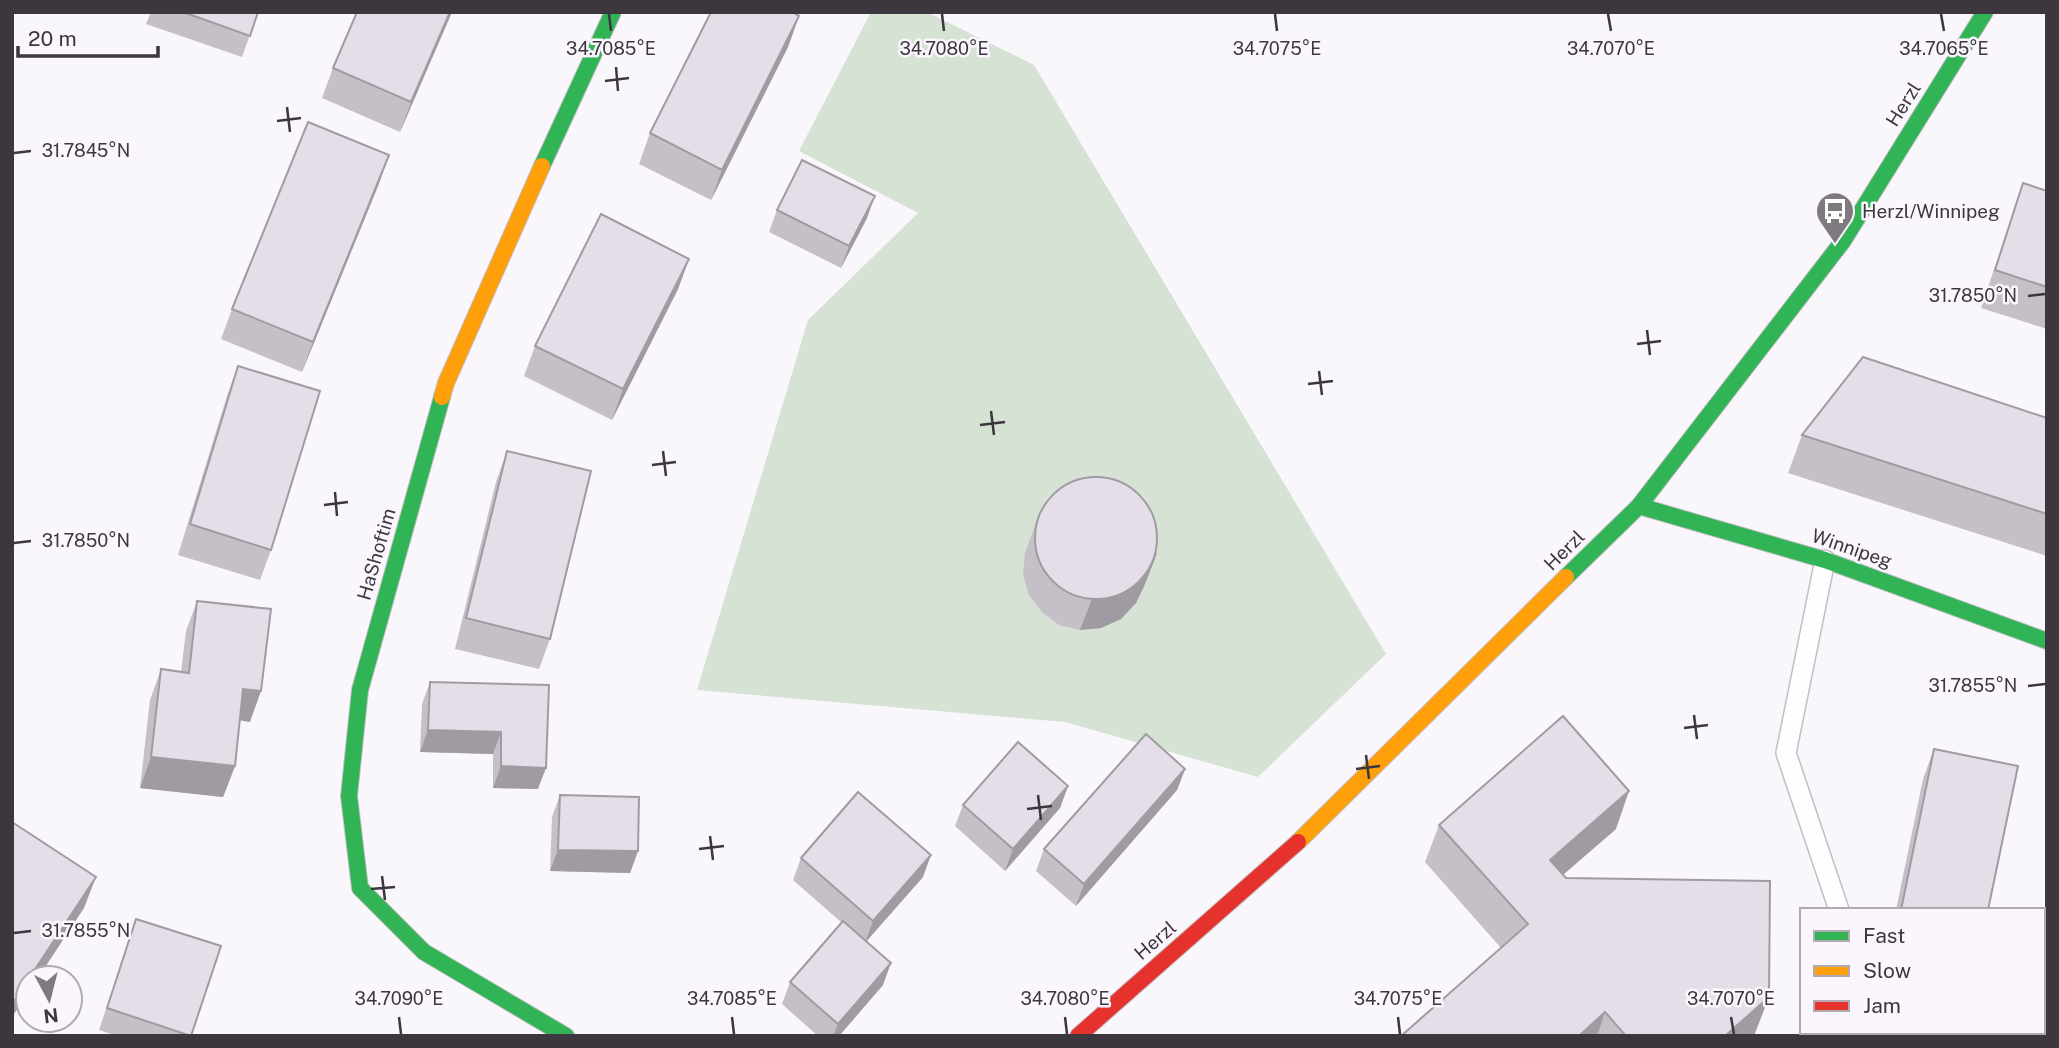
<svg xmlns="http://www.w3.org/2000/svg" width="2059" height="1048" viewBox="0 0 2059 1048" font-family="'Public Sans',sans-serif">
	<rect width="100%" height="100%" fill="#faf7fc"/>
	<!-- green -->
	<g fill="#d5e2d4">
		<path d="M871,12H927L1034,65L1386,654L1258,777L1065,722L697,690L808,320L918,213L799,151Z"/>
		<path d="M1886,1032H1982L1998,1036H1885Z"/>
	</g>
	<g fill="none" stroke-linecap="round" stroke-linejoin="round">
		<defs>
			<g id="lane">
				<path d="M1825,560L1786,753L1839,910"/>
				<path d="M1830,1036L1831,1032"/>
			</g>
			<g id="fast">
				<path d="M542,166L613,12"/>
				<path d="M442,397L360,690L349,796L360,888L424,952L566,1036"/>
				<path d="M1639,506L1825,560L2047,641"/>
				<path d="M1566,577L1639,506L1843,241L1985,12"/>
			</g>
			<g id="slow">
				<path d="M442,397L446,383L542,166"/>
				<path d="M1298,842L1566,577"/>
			</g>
			<path id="jam" d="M1078,1036L1298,842"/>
		</defs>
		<!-- lane casing -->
		<use href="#lane" stroke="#c2bec3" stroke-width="22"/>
		<!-- fast casing -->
		<use href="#fast" stroke="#c2bec3" stroke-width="18"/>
		<!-- slow casing -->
		<use href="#slow" stroke="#c2bec3" stroke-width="18"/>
		<!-- jam casing -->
		<use href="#jam" stroke="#c2bec3" stroke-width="18"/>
		<!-- lane -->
		<use href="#lane" stroke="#fefeff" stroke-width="19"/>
		<!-- fast -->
		<use href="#fast" stroke="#30b455" stroke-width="16"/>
		<!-- slow -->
		<use href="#slow" stroke="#ff9f0a" stroke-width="16"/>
		<!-- jam -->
		<use href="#jam" stroke="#e5322d" stroke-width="16"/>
	</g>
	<!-- wall -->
	<g fill="#c5bfc8">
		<path d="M151,12H258L242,57L146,24Z"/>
		<path d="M452,12L400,132L322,98L333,68Z"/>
		<path d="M799,16L788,47L711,200L639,164L650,133Z"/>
		<path d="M389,155L378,186L302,372L221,339L232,309Z"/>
		<path d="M2023,183L2047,191V329L1981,308Z"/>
		<path d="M777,210L867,218L841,268L769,232Z"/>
		<path d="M689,259L678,289L612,420L524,376L535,346Z"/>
		<path d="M238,366L271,550L260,580L178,555L227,396Z"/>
		<path d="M2047,418V556L1788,473L1802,435Z"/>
		<path d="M507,451L550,639L539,669L455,649L496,482Z"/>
		<path d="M1036,523L1157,553L1145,584L1136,603L1121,619L1101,628L1080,630L1059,625L1042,612L1029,595L1023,575L1025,553Z"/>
		<path d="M197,601L250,722L240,720L235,766L223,797L140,788L150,700L161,669L181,672L186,631Z"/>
		<path d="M430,682L549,685L538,789L493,788V754L420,752L422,704Z"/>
		<path d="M1934,749L1988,910H1896L1923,779Z"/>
		<path d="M1185,769L1177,790L1076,906L1036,871L1044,849Z"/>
		<path d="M1068,786L1060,808L1005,871L955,826L963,805Z"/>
		<path d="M560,795L638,851L630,873L550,871L552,817Z"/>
		<path d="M1439,825L1616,829L1563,875L1755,1035L1754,1036H1401L1501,948L1425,862Z"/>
		<path d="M801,858L923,877L866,941L883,985L839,1036H818L782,1004L790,982L842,923L793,880Z"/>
		<path d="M136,919L191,1036H117L99,1030Z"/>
	</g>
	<!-- shaded-wall -->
	<g fill="#a09ba2">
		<path d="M450,12H452L400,132L411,102Z"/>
		<path d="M799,16L788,47L711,200L722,170Z"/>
		<path d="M389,155L378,186L302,372L313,342Z"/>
		<path d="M875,196L867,218L841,268L849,246Z"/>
		<path d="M689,259L678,289L612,420L623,389Z"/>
		<path d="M1157,553L1145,584L1136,603L1121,619L1101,628L1080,630L1092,599Z"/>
		<path d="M243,689L261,691L250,722L232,719Z"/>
		<path d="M428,730L501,732L493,754L420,752Z"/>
		<path d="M151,757L235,766L223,797L140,788Z"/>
		<path d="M501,766L546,768L538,789L493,788Z"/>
		<path d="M1185,769L1177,790L1076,906L1084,884Z"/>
		<path d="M1068,786L1060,808L1005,871L1013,849Z"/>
		<path d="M1629,791L1616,829L1536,898L1550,860Z"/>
		<path d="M558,850L638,851L630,873L550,871Z"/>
		<path d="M931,855L923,877L865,943L873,921Z"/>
		<path d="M96,877L84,908L38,978H29Z"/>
		<path d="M891,963L883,985L839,1036H833L838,1024Z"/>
		<path d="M28,980V993L12,1017V1004Z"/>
		<path d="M1769,997L1754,1036H1725Z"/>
		<path d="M1605,1012L1597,1036H1579Z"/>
	</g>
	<!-- building -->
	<g fill="#e5dee8" stroke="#a09ba2" stroke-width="2">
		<path d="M183,12H258L250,36Z"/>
		<path d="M357,12H450L411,102L333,68Z"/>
		<path d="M711,12H792L799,16L722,170L650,133Z"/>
		<path d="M308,122L389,155L313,342L232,309Z"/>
		<path d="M802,160L875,196L849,246L777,210Z"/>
		<path d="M2023,183L2047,191V287L1995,270Z"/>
		<path d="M601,214L689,259L623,389L535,346Z"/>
		<path d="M1863,357L2047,418V514L1802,435Z"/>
		<path d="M238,366L320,391L271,550L190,524Z"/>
		<path d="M507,451L591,471L550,639L466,618Z"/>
		<circle cx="1096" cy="538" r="61"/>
		<path d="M197,601L271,609L261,691L243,689L235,766L151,757L161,669L189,673Z"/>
		<path d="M430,682L549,685L546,768L501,766V732L428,730Z"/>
		<path d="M1563,716L1629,791L1550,860L1566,878L1770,881L1769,997L1725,1036H1626L1605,1012L1579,1036H1401L1528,924L1439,825Z"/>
		<path d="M1146,734L1185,769L1084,884L1044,849Z"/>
		<path d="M1018,742L1068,786L1013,849L963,805Z"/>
		<path d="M1934,749L2018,766L1988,910H1901Z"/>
		<path d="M858,792L931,855L873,921L801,858Z"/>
		<path d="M560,795L639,797L638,851L558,850Z"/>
		<path d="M12,822L96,877L12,1004Z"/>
		<path d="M136,919L221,946L191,1036L107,1008Z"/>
		<path d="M843,921L891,963L838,1024L790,982Z"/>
	</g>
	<!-- ticks -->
	<path fill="none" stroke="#3c373e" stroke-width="2.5" d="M609,14L611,31M942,14L944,31M1275,14L1277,31M1608,14L1611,31M1941,14L1944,31M616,67L618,91M605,81L629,78M287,107L290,132M277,121L301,118M14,153L31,151M2028,296L2045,294M1647,330L1650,355M1637,344L1661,341M1319,371L1322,395M1308,384L1333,381M991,411L994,435M980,425L1005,422M663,451L666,476M652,465L676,462M335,492L337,516M324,505L348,502M14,543L31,541M2028,686L2045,684M1694,715L1697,739M1684,728L1708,725M1366,755L1369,779M1356,769L1380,766M1038,795L1041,820M1027,809L1052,806M710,836L713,860M699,849L724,846M382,876L385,900M371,889L395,887M14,933L31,931M399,1017L401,1034M732,1017L734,1034M1065,1017L1067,1034M1398,1017L1400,1034M1731,1017L1734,1034"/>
	<!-- icons -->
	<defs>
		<symbol id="bus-pin" viewBox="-11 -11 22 30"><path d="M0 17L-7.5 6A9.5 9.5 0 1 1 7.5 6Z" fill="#7e7a80" stroke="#fbf6fd"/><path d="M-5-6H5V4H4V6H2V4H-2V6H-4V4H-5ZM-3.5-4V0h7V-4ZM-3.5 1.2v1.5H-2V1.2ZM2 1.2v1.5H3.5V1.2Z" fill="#fff"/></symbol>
	</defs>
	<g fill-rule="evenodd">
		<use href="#bus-pin" x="1813" y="189" width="44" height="60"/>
	</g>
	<g text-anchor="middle" stroke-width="5" stroke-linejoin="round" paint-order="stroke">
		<!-- street labels -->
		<g font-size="19" fill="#3c373e" stroke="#fbf6fd">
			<text transform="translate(1903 104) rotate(-58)" y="7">Herzl</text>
			<text transform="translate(1852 548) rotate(19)" y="7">Winnipeg</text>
			<text transform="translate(1564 550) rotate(-45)" y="7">Herzl</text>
			<text transform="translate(376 554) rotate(-74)" y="7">HaShoftim</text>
			<text transform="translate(1155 940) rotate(-41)" y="7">Herzl</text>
		</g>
		<!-- poi labels -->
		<g font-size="19" fill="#3c373e" stroke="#fbf6fd" text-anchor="start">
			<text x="1862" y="218">Herzl/Winnipeg</text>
		</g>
	</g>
	<g font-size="18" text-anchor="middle" fill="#3c373e" stroke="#fbf6fd" stroke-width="5" stroke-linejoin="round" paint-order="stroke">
		<text x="611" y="55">34.7085°E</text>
		<text x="944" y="55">34.7080°E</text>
		<text x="1277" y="55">34.7075°E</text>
		<text x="1611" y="55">34.7070°E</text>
		<text x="1944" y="55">34.7065°E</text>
		<text x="86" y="157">31.7845°N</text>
		<text x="1973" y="302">31.7850°N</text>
		<text x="86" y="547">31.7850°N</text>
		<text x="1973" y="692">31.7855°N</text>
		<text x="86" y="937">31.7855°N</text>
		<text x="399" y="1005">34.7090°E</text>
		<text x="732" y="1005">34.7085°E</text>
		<text x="1065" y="1005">34.7080°E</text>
		<text x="1398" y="1005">34.7075°E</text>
		<text x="1731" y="1005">34.7070°E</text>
	</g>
	<!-- border -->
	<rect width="2059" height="1048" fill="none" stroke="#3c373e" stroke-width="28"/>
	<!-- legend -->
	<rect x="1800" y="908" width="245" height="126" fill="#fbf6fd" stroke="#afaab1" stroke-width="2"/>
	<rect x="1814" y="931" width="35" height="10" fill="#30b455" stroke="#afaab1" stroke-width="2"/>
	<text x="1863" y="943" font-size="21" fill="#3c373e">Fast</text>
	<rect x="1814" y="966" width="35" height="10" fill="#ff9f0a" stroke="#afaab1" stroke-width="2"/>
	<text x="1863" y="978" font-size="21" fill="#3c373e">Slow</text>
	<rect x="1814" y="1001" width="35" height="10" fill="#e5322d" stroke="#afaab1" stroke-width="2"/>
	<text x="1863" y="1013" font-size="21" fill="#3c373e">Jam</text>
	<!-- north arrow -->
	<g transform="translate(49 999) rotate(173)"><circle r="33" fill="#fbf6fd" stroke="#afaab1" stroke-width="2"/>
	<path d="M0-5L12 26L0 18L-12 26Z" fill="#7e7a80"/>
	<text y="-10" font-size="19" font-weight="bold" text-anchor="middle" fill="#3c373e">N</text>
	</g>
	<!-- scale -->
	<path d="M18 46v10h140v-10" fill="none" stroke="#3c373e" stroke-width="3.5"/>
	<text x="28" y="46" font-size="21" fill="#3c373e" stroke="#fbf6fd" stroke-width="5" paint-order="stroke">20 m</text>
</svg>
